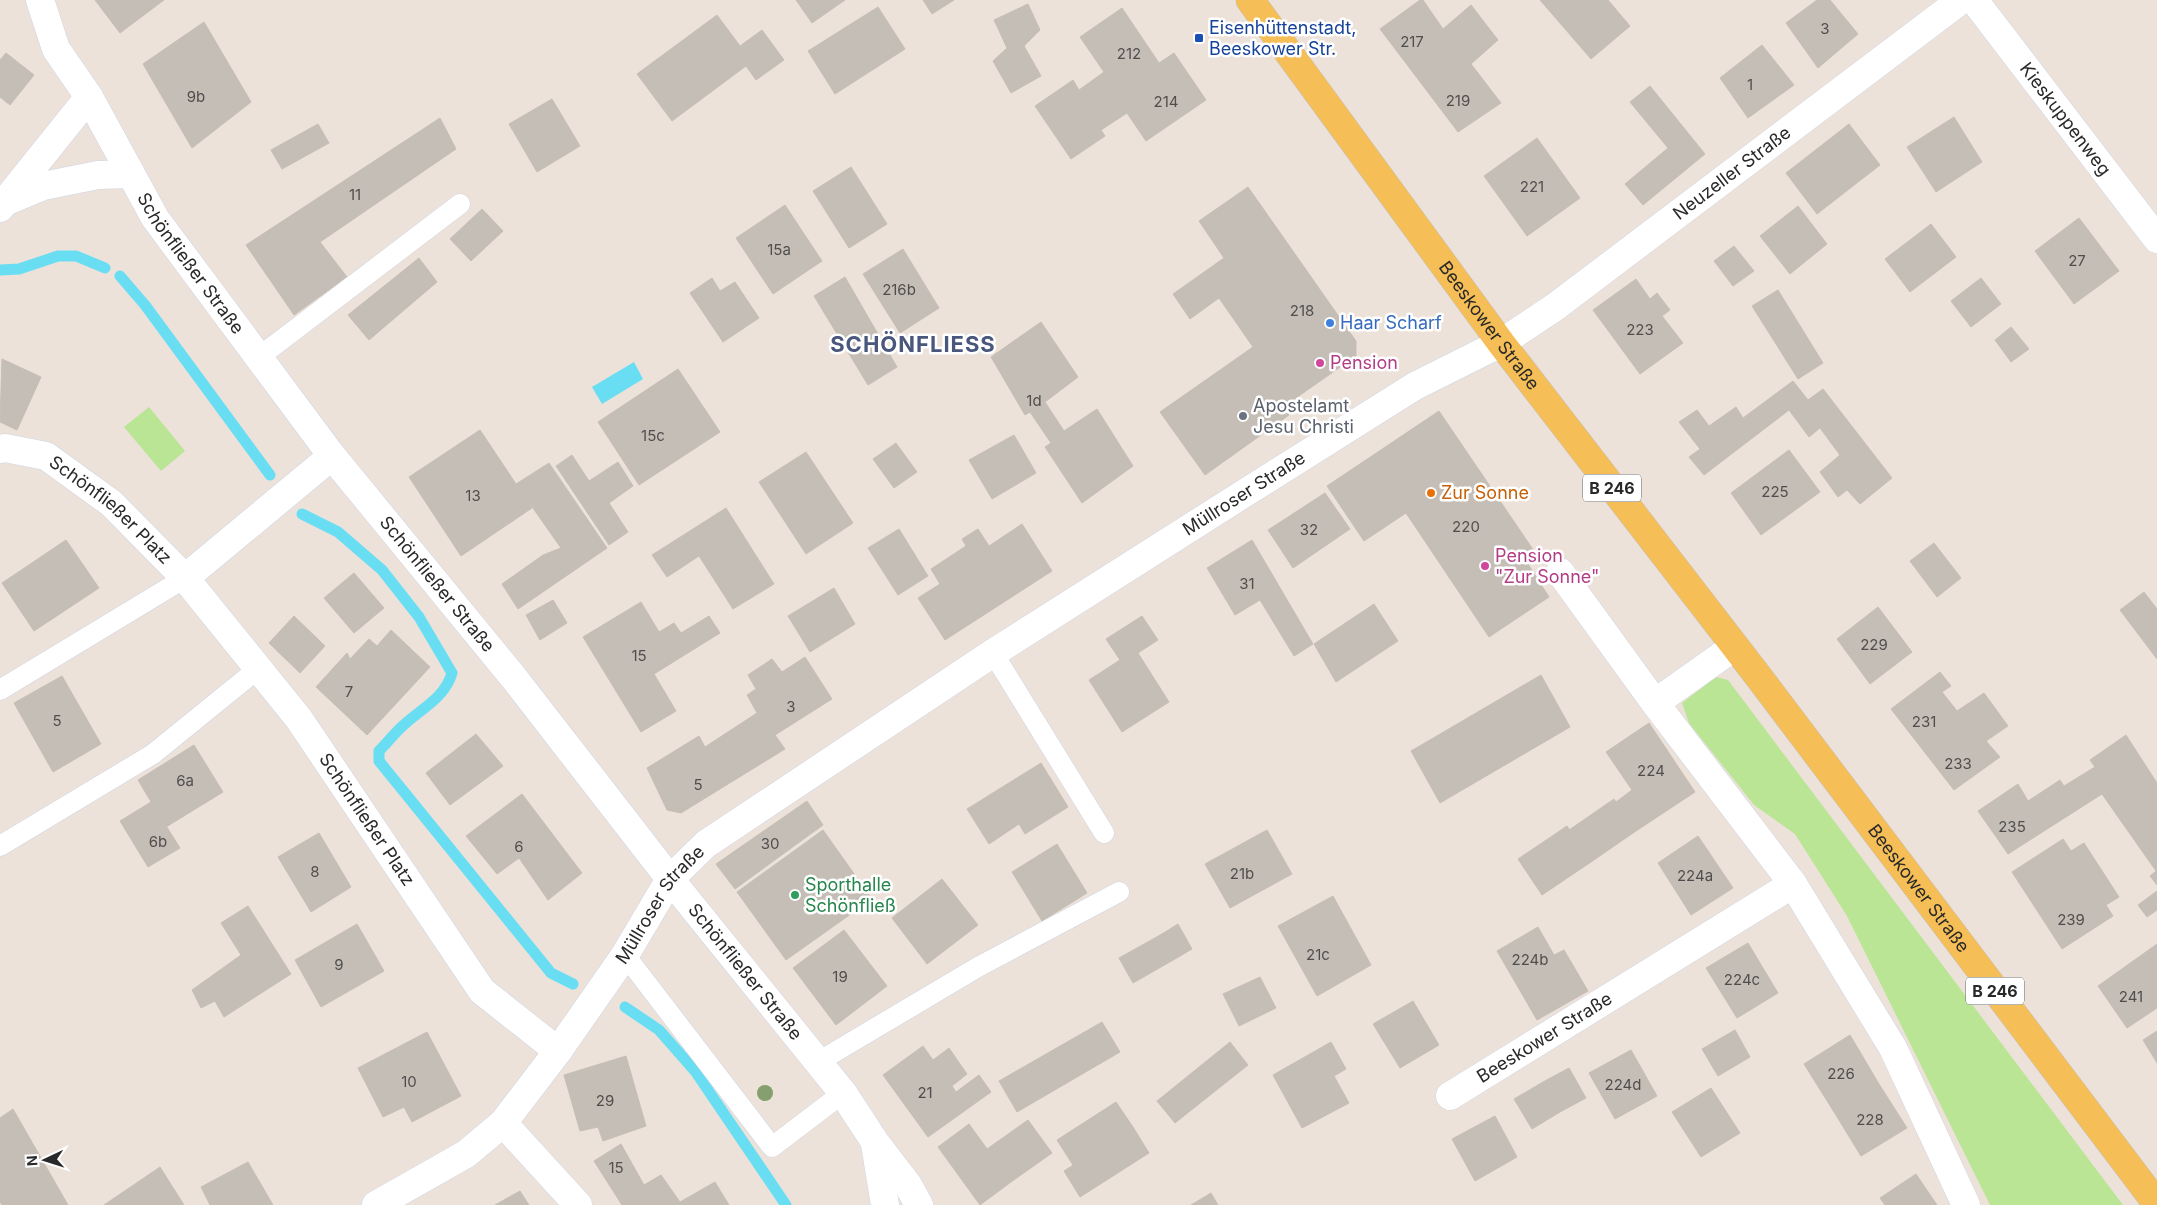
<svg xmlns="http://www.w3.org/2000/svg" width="2157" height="1205" viewBox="0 0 2157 1205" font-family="Inter,sans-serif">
	<rect width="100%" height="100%" fill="#ece2da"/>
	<!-- green -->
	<g fill="#b9e594">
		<path d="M149,407L185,451L161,471L124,427Z"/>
		<path d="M1716,677L1728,680L2123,1205H1990L1847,916L1795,834L1754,805L1689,723L1682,703Z"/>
	</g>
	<!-- water -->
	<path fill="#69def3" d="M634,362L643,379L602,404L592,387Z"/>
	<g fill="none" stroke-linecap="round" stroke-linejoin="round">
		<!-- stream -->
		<g stroke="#69def3" stroke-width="11">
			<path d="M0,270L19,269L58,256H76L105,268"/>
			<path d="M120,276L145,305L270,475"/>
			<path d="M302,514L338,532L382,570L419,617L452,673C445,697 424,707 406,723C396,731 388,742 379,751V761L551,973L573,984"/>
			<path d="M625,1007L659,1030L695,1071L786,1205"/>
		</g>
	</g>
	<!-- building -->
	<g fill="#c4beb6" stroke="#c7beb4">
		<path d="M95,0H164L120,33Z"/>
		<path d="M796,0H845L812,23Z"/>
		<path d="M923,0H954L932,14Z"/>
		<path d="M1420,0H1423L1443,29L1471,5L1498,40L1471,64L1501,103L1458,132L1380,29Z"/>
		<path d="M1540,0H1608L1630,26L1591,59Z"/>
		<path d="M1817,0H1830L1858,34L1818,68L1786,23Z"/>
		<path d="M1028,4L1040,30L1024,46L1041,76L1011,93L993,61L1007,48L994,20Z"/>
		<path d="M878,7L905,49L835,94L808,51Z"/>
		<path d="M1122,8L1159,63L1174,53L1206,100L1146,141L1127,113L1101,130L1105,136L1071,159L1035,106L1073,80L1079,90L1104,72L1080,37Z"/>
		<path d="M717,15L740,46L762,30L784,60L756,80L746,66L672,121L637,74Z"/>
		<path d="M204,22L251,102L192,148L143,64Z"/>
		<path d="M1762,45L1794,85L1748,118L1720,78Z"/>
		<path d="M6,53L34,75L10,105L0,97V60Z"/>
		<path d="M1650,86L1705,154L1643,205L1625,184L1668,148L1630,102Z"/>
		<path d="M552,99L580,146L537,172L509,124Z"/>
		<path d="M1954,117L1982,162L1936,192L1907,147Z"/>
		<path d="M440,118L456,149L320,242L347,277L294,315L246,245Z"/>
		<path d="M318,124L329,143L282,169L271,150Z"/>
		<path d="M1849,124L1880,165L1817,214L1786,173Z"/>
		<path d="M1537,138L1580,198L1527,236L1484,176Z"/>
		<path d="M851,167L887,224L849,248L813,191Z"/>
		<path d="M1248,187L1356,341V356L1283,407L1289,415L1205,475L1160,412L1253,347L1219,298L1190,319L1173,294L1224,258L1199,221Z"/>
		<path d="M785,205L822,261L773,294L736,238Z"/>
		<path d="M1798,206L1827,244L1790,274L1760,236Z"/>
		<path d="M482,209L503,231L471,261L450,239Z"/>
		<path d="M2079,218L2119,271L2074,304L2035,251Z"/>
		<path d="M1931,224L1956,257L1910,292L1885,259Z"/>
		<path d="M1734,246L1754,271L1733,286L1714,261Z"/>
		<path d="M903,249L939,308L900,333L863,274Z"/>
		<path d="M419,258L437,282L369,340L348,315Z"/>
		<path d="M845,277L897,367L868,385L814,296Z"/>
		<path d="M712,278L720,291L735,282L759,318L723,342L690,293Z"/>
		<path d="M1981,278L2001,304L1971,327L1951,301Z"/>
		<path d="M1636,279L1650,299L1657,293L1670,310L1662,316L1683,343L1640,374L1593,310Z"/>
		<path d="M1778,290L1823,363L1798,379L1752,306Z"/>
		<path d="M1041,322L1078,377L1045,402L1064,431L1097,409L1133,466L1082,503L1045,447L1051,443L1030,412L1025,415L991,357Z"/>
		<path d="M2011,327L2029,349L2011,362L1995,340Z"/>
		<path d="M2,359L41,377L17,430L0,422Z"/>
		<path d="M678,369L720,432L639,485L598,422Z"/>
		<path d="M1793,381L1808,400L1823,389L1892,478L1860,504L1847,490L1838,497L1820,472L1840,455L1820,428L1809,437L1789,410L1704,475L1689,457L1700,449L1679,422L1697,410L1709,426L1736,407L1743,418Z"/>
		<path d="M1439,411L1536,554L1526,561L1549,597L1489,637L1406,513L1364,541L1327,486Z"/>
		<path d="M480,430L532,508L461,556L409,477Z"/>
		<path d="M1014,435L1036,473L992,499L969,460Z"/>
		<path d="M896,443L917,472L894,488L873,459Z"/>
		<path d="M1789,450L1820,492L1761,535L1731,493Z"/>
		<path d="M806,452L853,523L806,554L759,482Z"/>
		<path d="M572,455L589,481L618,462L633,486L609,503L628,532L609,545L556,466Z"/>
		<path d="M549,463L607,548L518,609L502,584L543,555L561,548L516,484Z"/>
		<path d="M1325,493L1350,529L1293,568L1268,530Z"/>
		<path d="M726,508L774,584L733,609L699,556L667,577L652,555Z"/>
		<path d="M1022,524L1052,571L945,640L918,598L940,584L931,569L966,546L962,539L978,529L989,546Z"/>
		<path d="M899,529L928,576L898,595L868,548Z"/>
		<path d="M66,540L99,588L34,631L2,583Z"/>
		<path d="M1252,540L1313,644L1294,656L1260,600L1235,615L1207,568Z"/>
		<path d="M1934,543L1961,578L1937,597L1910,561Z"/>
		<path d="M354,573L384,608L354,633L324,598Z"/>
		<path d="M834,588L855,624L810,652L788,616Z"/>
		<path d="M2144,592L2157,609V659L2120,610Z"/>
		<path d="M553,600L567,623L540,640L526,615Z"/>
		<path d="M641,602L659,632L674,623L681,633L709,616L720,633L654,674L676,711L641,732L583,637Z"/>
		<path d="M1374,604L1398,641L1336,682L1314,644Z"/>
		<path d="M1878,607L1912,652L1870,684L1837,639Z"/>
		<path d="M294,616L325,646L300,673L269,643Z"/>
		<path d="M1142,616L1158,640L1138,653L1169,702L1122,732L1089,680L1120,660L1106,639Z"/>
		<path d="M391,630L430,667L367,735L316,687L347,653L350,659L369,639L377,646Z"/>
		<path d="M805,657L832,699L775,735L785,749L681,813L667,810L647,768L699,736L705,747L757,713L747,695L756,689L748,675L772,659L782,672Z"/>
		<path d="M1940,672L1951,686L1942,692L1957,711L1984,693L2008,726L1986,741L2000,757L1954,790L1891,709Z"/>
		<path d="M1541,675L1570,727L1440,803L1411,751Z"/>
		<path d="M62,676L101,744L53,772L14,703Z"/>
		<path d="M1649,723L1695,792L1636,831L1616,802L1632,790L1606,752Z"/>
		<path d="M476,734L503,766L450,805L426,773Z"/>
		<path d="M2126,735L2157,783V885L2150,876L2156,871L2102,794L2008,854L1978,811L2018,784L2028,801L2060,780L2064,786L2095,767L2090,760Z"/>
		<path d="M194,745L223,792L166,827L138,780Z"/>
		<path d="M1041,763L1068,807L1025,834L1019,824L989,844L967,809Z"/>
		<path d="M522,794L582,873L548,900L519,858L497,874L466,836Z"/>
		<path d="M1614,799L1636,831L1591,862L1569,830Z"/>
		<path d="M807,801L823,825L735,889L716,864Z"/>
		<path d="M151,802L180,848L148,867L120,821Z"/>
		<path d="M1567,826L1591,862L1542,895L1518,859Z"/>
		<path d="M823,830L872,899L786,960L737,892Z"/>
		<path d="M1267,830L1292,874L1230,908L1205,864Z"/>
		<path d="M319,833L351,887L311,912L278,857Z"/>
		<path d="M1698,836L1733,888L1691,915L1658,863Z"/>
		<path d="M2063,839L2071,851L2084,843L2119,897L2106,905L2113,916L2062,949L2012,872Z"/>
		<path d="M1057,844L1087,893L1042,921L1012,872Z"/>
		<path d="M942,879L978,925L927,964L892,918Z"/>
		<path d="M2157,891V910L2147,917L2138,905Z"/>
		<path d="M1333,896L1371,965L1317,996L1278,926Z"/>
		<path d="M248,906L291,974L224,1017L215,1001L201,1008L192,990L241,955L221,923Z"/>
		<path d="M357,924L384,971L321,1007L295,960Z"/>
		<path d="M1178,924L1192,949L1175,959L1162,934Z"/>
		<path d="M1538,927L1554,955L1564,950L1588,991L1537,1020L1497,951Z"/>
		<path d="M844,930L887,986L836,1025L793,968Z"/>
		<path d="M1162,934L1175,959L1133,983L1119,958Z"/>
		<path d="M1748,943L1778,993L1737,1018L1706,968Z"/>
		<path d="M2157,944V1008L2127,1028L2098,986Z"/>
		<path d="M1260,977L1276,1008L1239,1026L1223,994Z"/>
		<path d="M1413,1001L1439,1045L1400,1068L1373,1024Z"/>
		<path d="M1102,1022L1120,1052L1017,1112L999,1081Z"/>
		<path d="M1735,1030L1750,1057L1718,1076L1702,1049Z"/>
		<path d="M2157,1031V1063L2143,1040Z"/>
		<path d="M427,1032L461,1096L412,1122L404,1107L383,1117L358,1068Z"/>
		<path d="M1850,1035L1879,1084L1834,1112L1804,1064Z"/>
		<path d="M1230,1042L1248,1065L1175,1123L1157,1101Z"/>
		<path d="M1331,1042L1346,1069L1334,1076L1349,1103L1302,1128L1273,1075Z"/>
		<path d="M923,1046L933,1060L949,1048L967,1074L952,1086L956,1092L979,1075L991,1092L928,1137L883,1075Z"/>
		<path d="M1631,1050L1657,1096L1615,1119L1589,1073Z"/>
		<path d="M626,1056L646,1126L603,1141L598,1127L580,1131L564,1075Z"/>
		<path d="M1569,1068L1586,1098L1560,1112L1543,1082Z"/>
		<path d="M1543,1082L1560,1112L1532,1129L1514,1099Z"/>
		<path d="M1879,1084L1907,1128L1861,1156L1834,1112Z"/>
		<path d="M1711,1088L1740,1133L1701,1157L1672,1112Z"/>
		<path d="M1116,1102L1133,1127L1073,1165L1057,1140Z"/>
		<path d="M13,1109L68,1205H2L0,1202V1118Z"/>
		<path d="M1495,1116L1517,1157L1475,1181L1452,1139Z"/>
		<path d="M1028,1120L1052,1153L1011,1182L987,1149Z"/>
		<path d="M969,1124L1011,1182L980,1205L938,1147Z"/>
		<path d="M1133,1127L1149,1153L1080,1197L1064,1171Z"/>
		<path d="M621,1144L644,1185L661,1175L680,1202L715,1182L729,1205H622L594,1161Z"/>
		<path d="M248,1162L273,1205H210L201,1187Z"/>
		<path d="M160,1167L184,1205H104Z"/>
		<path d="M1916,1174L1937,1205H1885L1880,1198Z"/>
		<path d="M520,1191L529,1205H495Z"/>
		<path d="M1211,1193L1218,1205H1191Z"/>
	</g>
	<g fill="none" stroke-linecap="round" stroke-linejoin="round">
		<defs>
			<g id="lane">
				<path d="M259,357L460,204"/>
				<path d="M993,653L1104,833"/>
				<path d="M0,690L185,578"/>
				<path d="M0,846L153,754L259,668"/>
				<path d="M625,955L772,1147L843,1093"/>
				<path d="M818,1062L978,967L1119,892"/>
			</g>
			<g id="street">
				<path id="s1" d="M40,0L56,49L89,97L155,218L332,456L514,678L670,879L843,1093L875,1142L908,1185L919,1205"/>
				<path id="s2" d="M1974,0L2157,239"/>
				<path d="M7,201L43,186L98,175L131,174"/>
				<path d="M0,208L89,97"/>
				<path id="s3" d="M0,449L5,448L46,456L111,503L185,578L299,719L482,991L558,1051"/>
				<path d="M1560,572L1655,703L1793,884L1893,1048L1966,1205"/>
				<path d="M185,578L332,456"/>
				<path d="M1655,703L1734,647"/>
				<path id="s4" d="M1450,1096L1793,884"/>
				<path d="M503,1123L578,1205"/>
				<path d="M875,1144L885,1205"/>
			</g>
			<g id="secondary">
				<path id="s5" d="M376,1205L466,1154L503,1123L558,1051L625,955L670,879L706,844L993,653L1240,496L1415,386L1501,343L1555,307L1961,0"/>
			</g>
			<g id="primary">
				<path id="s6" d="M1250,0L1501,343L1758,676L2157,1204"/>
			</g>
		</defs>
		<!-- lane casing -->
		<use href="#lane" stroke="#cfd5e3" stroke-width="21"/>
		<!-- street casing -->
		<use href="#street" stroke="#cfd5e3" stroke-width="29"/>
		<!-- secondary casing -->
		<use href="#secondary" stroke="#cfd5e3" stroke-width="29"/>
		<!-- primary casing -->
		<use href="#primary" stroke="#c3c3c3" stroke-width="29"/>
		<!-- lane -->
		<use href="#lane" stroke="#fff" stroke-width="20"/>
		<!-- street -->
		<use href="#street" stroke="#fff" stroke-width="28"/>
		<!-- secondary -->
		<use href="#secondary" stroke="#fff" stroke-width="28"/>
		<!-- primary -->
		<use href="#primary" stroke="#f5be56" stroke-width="28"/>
	</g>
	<!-- trees -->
	<circle fill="#859f6f" cx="765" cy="1093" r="8"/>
	<!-- markers -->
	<rect fill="#1a4fb4" stroke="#fff" stroke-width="2" x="1194" y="33" width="10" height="10" rx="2.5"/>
	<circle fill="#3f7fe0" stroke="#fff" stroke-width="2" cx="1330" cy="323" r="5"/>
	<g fill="#d1479c" stroke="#fff" stroke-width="2">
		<circle cx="1320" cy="363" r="5"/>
		<circle cx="1485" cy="566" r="5"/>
	</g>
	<circle fill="#6b7280" stroke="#fff" stroke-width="2" cx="1243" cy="416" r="5"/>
	<circle fill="#e8710a" stroke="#fff" stroke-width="2" cx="1431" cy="493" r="5"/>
	<circle fill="#2e9e5b" stroke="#fff" stroke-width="2" cx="795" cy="895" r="5"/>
	<g text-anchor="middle" stroke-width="5" stroke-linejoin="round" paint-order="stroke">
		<!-- number labels -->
		<g font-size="15" fill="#504e4c">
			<text x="1825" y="34">3</text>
			<text x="1412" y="47">217</text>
			<text x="1129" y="59">212</text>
			<text x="1750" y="90">1</text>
			<text x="196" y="102">9b</text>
			<text x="1458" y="106">219</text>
			<text x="1166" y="107">214</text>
			<text x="1532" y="192">221</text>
			<text x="355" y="200">11</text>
			<text x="779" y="255">15a</text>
			<text x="2077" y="266">27</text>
			<text x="899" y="295">216b</text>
			<text x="1302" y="316">218</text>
			<text x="1640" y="335">223</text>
			<text x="1034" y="406">1d</text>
			<text x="653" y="441">15c</text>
			<text x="1775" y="497">225</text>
			<text x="473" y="501">13</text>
			<text x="1466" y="532">220</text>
			<text x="1309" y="535">32</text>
			<text x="1247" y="589">31</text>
			<text x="1874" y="650">229</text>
			<text x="639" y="661">15</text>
			<text x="349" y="697">7</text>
			<text x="791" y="712">3</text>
			<text x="57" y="726">5</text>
			<text x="1924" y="727">231</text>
			<text x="1958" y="769">233</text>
			<text x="1651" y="776">224</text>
			<text x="185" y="786">6a</text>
			<text x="698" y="790">5</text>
			<text x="2012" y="832">235</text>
			<text x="158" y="847">6b</text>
			<text x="770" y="849">30</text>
			<text x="519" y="852">6</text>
			<text x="315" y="877">8</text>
			<text x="1242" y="879">21b</text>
			<text x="1695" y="881">224a</text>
			<text x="2071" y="925">239</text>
			<text x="1318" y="960">21c</text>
			<text x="1530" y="965">224b</text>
			<text x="339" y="970">9</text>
			<text x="840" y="982">19</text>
			<text x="1742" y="985">224c</text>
			<text x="2131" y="1002">241</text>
			<text x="1841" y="1079">226</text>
			<text x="409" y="1087">10</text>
			<text x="1623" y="1090">224d</text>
			<text x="925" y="1098">21</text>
			<text x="605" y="1106">29</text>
			<text x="1870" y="1125">228</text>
			<text x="616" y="1173">15</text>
		</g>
		<!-- shield labels -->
		<g fill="#fff" stroke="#696969" stroke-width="1">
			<rect x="1583" y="474.5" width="58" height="27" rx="4"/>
			<rect x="1966" y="977.5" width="58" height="27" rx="4"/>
		</g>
		<g font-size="16" font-weight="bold" fill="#292929">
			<text x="1612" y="494">B 246</text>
			<text x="1995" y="997">B 246</text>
		</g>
		<!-- transit labels -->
		<g font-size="18" fill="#164399" stroke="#fff" text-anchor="start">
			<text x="1209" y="34">Eisenhüttenstadt,<tspan x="1209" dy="21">Beeskower Str.</tspan></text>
		</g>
		<!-- street labels -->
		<g font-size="18" fill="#292929" stroke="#fff">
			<text dy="6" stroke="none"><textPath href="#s2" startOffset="150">Kieskuppenweg</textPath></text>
			<text dy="6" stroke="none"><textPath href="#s5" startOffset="1725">Neuzeller Straße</textPath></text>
			<text dy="6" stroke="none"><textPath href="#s1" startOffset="305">Schönfließer Straße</textPath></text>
			<text dy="6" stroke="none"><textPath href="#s6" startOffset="404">Beeskower Straße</textPath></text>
			<text dy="6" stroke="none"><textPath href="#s5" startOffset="1140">Müllroser Straße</textPath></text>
			<text dy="6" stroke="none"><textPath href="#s3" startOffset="131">Schönfließer Platz</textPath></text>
			<text dy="6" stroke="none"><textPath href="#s1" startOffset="710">Schönfließer Straße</textPath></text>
			<text dy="6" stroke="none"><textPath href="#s3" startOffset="535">Schönfließer Platz</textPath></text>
			<text dy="6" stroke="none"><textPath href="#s6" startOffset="1112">Beeskower Straße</textPath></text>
			<text dy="6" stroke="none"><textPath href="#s5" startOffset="421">Müllroser Straße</textPath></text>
			<text dy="6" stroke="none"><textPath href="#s1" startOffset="1205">Schönfließer Straße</textPath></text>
			<text dy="6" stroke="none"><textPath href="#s4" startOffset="111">Beeskower Straße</textPath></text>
		</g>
		<!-- shop labels -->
		<g font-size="18" fill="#366cbe" stroke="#fff" text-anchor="start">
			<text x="1340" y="329">Haar Scharf</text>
		</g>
		<!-- hotel labels -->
		<g font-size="18" fill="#b23c85" stroke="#fff" text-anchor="start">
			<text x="1330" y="369">Pension</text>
			<text x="1495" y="562">Pension<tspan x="1495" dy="21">"Zur Sonne"</tspan></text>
		</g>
		<!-- worship labels -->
		<g font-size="18" fill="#5b616d" stroke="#fff" text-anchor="start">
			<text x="1253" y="412">Apostelamt<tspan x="1253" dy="21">Jesu Christi</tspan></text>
		</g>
		<!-- food labels -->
		<g font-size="18" fill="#c56008" stroke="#fff" text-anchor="start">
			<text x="1441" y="499">Zur Sonne</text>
		</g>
		<!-- leisure labels -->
		<g font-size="18" fill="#27864d" stroke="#fff" text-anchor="start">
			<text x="805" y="891">Sporthalle<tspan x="805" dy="21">Schönfließ</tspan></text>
		</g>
		<!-- district labels -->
		<g font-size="22" font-weight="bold" letter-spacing="1" fill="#48577b" stroke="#fff">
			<text x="913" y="352">SCHÖNFLIESS</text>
		</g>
	</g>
	<!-- north arrow -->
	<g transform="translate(45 1160) rotate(266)" stroke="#ffffff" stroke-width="4" paint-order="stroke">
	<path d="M0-4L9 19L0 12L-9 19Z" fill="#292929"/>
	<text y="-8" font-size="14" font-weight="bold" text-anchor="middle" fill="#292929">N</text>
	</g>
</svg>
